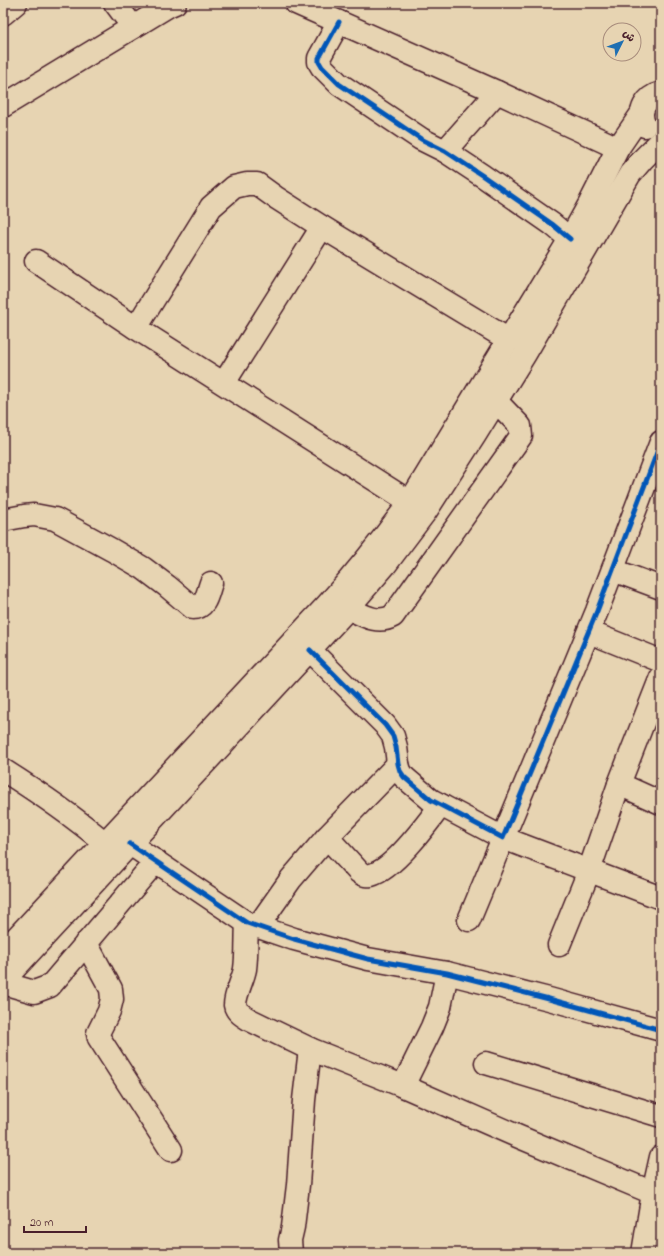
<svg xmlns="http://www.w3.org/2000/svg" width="664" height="1256" viewBox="0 0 664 1256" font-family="'Indie Flower','Playpen Sans Arabic',sans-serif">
	<rect width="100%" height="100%" fill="#e7d4b2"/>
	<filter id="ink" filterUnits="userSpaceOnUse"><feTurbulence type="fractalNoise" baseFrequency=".025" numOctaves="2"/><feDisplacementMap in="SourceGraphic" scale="8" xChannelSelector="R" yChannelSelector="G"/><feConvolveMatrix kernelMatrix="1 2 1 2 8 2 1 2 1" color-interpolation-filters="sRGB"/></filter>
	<g filter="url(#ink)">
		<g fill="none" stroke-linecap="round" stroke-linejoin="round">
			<defs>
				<g id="minor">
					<path d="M115,3L133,27"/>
					<path d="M296,3L497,92L618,148"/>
					<path d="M3,14L16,3"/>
					<path d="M339,22L319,58V62L322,67L339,84L421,139L445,151L483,176L552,224L570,239"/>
					<path d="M3,106L168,6L175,3"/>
					<path d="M445,151L497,92"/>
					<path d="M36,261L136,328L410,502"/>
					<path d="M136,328L211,207L234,187L247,184H257L275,197L322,227L509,340"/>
					<path d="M224,383L322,227"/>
					<path d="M3,520L24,516L34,515L55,519L112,550L143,568L167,586L193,608C206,608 207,594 211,583"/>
					<path d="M613,570L661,588"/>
					<path d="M348,608C363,615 377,625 393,616L521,436L520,426L496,401"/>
					<path d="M589,632L661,661"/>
					<path d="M310,650L385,725L393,736L396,747L398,764L400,771L404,777L431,800L503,838L597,611L661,442"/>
					<path d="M3,770C38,792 73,816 105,843"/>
					<path d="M619,784L661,677"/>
					<path d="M327,837L359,872C363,875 366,876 371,875C393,870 427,824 441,805"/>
					<path d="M130,844L247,923L294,939L368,959L447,973L549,999L661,1030"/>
					<path d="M469,920L503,838L661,898"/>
					<path d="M247,923C246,938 247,954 245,969C243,980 235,994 235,1005C236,1012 245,1017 250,1020L310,1049"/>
					<path d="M258,926L291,879L327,837L398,764"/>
					<path d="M86,943L111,989L112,999L109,1011L98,1033L99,1038L171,1150"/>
					<path d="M559,945L589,871L619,784L661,803"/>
					<path d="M3,983L34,992L50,986L156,861"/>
					<path d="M486,1063L661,1116"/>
					<path d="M403,1086L432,1027L440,1007L447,973"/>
					<path d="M291,1253L290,1240L293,1227L298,1185L304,1100L310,1049L403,1086L517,1136L653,1193"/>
					<path d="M643,1253L653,1193L661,1157"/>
				</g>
				<g id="highway">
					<path d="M645,126C637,111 646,97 661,93"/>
					<path d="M3,952L327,605C357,572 384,538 410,502L570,239L590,203L618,148L642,113"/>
					<path d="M3,981L342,615L386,564L426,511L475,435L525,354L630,174L642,160L661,141"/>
				</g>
			</defs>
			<!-- minor casing -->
			<use href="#minor" stroke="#4a1f2b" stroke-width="25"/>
			<!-- highway casing -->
			<use href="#highway" stroke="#4a1f2b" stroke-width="25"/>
			<!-- minor -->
			<use href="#minor" stroke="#e7d4b2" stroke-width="22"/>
			<!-- highway -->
			<use href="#highway" stroke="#e7d4b2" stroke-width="22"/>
			<defs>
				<g id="cycleway">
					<path d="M339,22L319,58V62L322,67L339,84L421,139L445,151L483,176L552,224L570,239"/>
					<path d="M310,650L385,725L393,736L396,747L398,764L400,771L404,777L431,800L503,838L597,611L661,442"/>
					<path d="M130,844L247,923L294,939L368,959L447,973L549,999L661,1030"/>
				</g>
			</defs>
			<!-- cycleway casing -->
			<use href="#cycleway" stroke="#e7d4b2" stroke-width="8"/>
			<!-- cycleway -->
			<use href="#cycleway" stroke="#0057b8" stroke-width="5"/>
		</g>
	</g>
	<!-- margin -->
	<rect width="664" height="1256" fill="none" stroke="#e7d4b2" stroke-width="16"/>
	<rect x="8" y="8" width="648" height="1240" fill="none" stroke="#4a1f2b" stroke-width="1.5" filter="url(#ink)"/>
	<!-- north arrow -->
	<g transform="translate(622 42) rotate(48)"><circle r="19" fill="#e7d4b2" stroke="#a88c7c"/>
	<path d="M0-3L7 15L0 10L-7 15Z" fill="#1f6fb2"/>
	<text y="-6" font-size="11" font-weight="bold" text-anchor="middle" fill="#4a1f2b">ش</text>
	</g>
	<!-- scale -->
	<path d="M24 1226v6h62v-6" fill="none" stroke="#4a1f2b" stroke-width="2"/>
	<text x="30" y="1226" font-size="12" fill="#4a1f2b" stroke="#e7d4b2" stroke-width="3" paint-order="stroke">20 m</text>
</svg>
